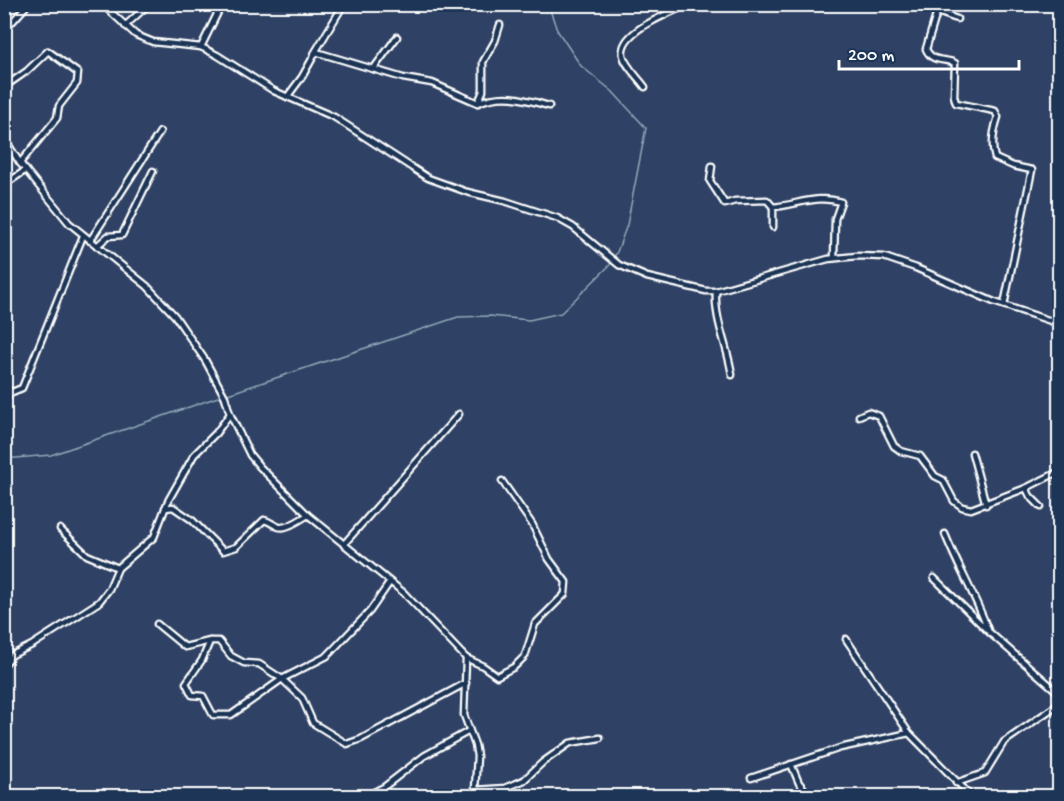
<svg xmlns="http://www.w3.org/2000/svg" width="1064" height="801" viewBox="0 0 1064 801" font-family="'Gochi Hand',sans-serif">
	<rect width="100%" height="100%" fill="#2f4164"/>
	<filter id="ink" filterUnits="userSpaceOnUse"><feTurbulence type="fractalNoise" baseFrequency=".0167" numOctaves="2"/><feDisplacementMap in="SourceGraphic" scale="12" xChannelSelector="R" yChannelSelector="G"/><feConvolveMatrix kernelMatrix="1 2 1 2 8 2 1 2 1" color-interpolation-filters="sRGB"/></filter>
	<g filter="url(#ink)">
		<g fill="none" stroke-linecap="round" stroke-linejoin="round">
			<!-- stream -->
			<g stroke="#8faab9" stroke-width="1.5">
				<path d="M228,394L458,317L490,316L529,320L561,313L609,266L617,252L627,225L646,128L612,91L581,66L557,30L548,4"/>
				<path d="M4,459L51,455L218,397"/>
			</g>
			<defs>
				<g id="street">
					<path d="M102,4L136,35L153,42L201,47L217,55L274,91L334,117L428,178L467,192L505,201L557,218L573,227L619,265L647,277L706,291H716L828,259L857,256L884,257L916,268L994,302L1060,324"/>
					<path d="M915,4L957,19"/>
					<path d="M937,12L926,49C932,63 944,58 955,63L954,96L956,103L995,111L998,117C994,129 991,146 995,158L1013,166L1032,170L1004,305"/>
					<path d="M4,25L13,21L28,4"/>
					<path d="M125,26L149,4"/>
					<path d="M201,47L222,4"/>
					<path d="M314,54L344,4"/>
					<path d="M374,68L397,37"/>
					<path d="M4,87L27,71L48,51L78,73L77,83L59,106L57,118L20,163"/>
					<path d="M645,87C639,78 625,66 623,55C619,30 670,14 688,4"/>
					<path d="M287,97L302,77L316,52L403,78L432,83L478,103C502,92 524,99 549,106"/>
					<path d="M478,103L483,91V62L495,41L500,25"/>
					<path d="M4,138L20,163L69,223L147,286L175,316L205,360L225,397L230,414L250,455L260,467L308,515L404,593L466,658L464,715L475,745L477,756L475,790L473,796"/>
					<path d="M712,166L710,181L725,204L735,201L767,200L773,207"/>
					<path d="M4,185L26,170"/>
					<path d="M773,227V207C797,205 818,194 841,202L835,219L834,258"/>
					<path d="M90,241L160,132"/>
					<path d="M97,246L108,236L122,235L153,171"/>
					<path d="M716,291C714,320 728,347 732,375"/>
					<path d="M4,387L12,392L22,388L83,236"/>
					<path d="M4,401L12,392"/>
					<path d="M859,416L868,412L879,416L894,446L901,451L920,456L935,476L943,480L954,501L962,507L971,509L1026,488"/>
					<path d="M972,453L986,505"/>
					<path d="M1041,507L1030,496L1026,488L1060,471"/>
					<path d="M165,508L173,507L192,520L223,551L236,547L264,520C270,521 273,525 279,527C287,529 301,519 308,515"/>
					<path d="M60,529L87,555L118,568"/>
					<path d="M945,534C958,567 976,597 988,630"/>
					<path d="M344,544L459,414"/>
					<path d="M934,578L989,632L1060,694"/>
					<path d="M390,582L370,611L327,656L282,679L231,715H213L203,696L192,695L186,683L202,660L210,641H219L231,656L244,663L259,664L282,679L302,698L313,723L347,744L361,739L466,683"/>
					<path d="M157,624L185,647L210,641"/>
					<path d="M846,639L909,733L971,796"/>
					<path d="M466,658L483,666L497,676L514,667L525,656L535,624L565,594L566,582L549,559L532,524L502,481"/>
					<path d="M4,665L12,655L32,645L99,602L109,589L118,568L154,537L168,501L194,455L216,433L230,414"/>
					<path d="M791,764L799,783L810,796"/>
					<path d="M751,778L840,748L909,733"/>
					<path d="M956,783L985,773L1004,742L1053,708L1060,700"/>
					<path d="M475,790L505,788L524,780L543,762L570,743L600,738"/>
					<path d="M366,796L384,787L424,756L469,731"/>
				</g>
			</defs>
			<!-- street casing -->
			<use href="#street" stroke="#fff" stroke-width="9"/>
			<!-- street -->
			<use href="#street" stroke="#1d3557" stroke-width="4.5"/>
		</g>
	</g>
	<!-- margin -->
	<rect width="1064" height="801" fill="none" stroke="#1d3557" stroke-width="24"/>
	<rect x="12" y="12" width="1040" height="777" fill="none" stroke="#fff" stroke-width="2" filter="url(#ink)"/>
	<!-- scale -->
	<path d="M839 60v9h180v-9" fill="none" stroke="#ffffff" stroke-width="3"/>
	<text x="848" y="60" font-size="18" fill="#ffffff" stroke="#1d3557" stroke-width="4.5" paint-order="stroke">200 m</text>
</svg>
